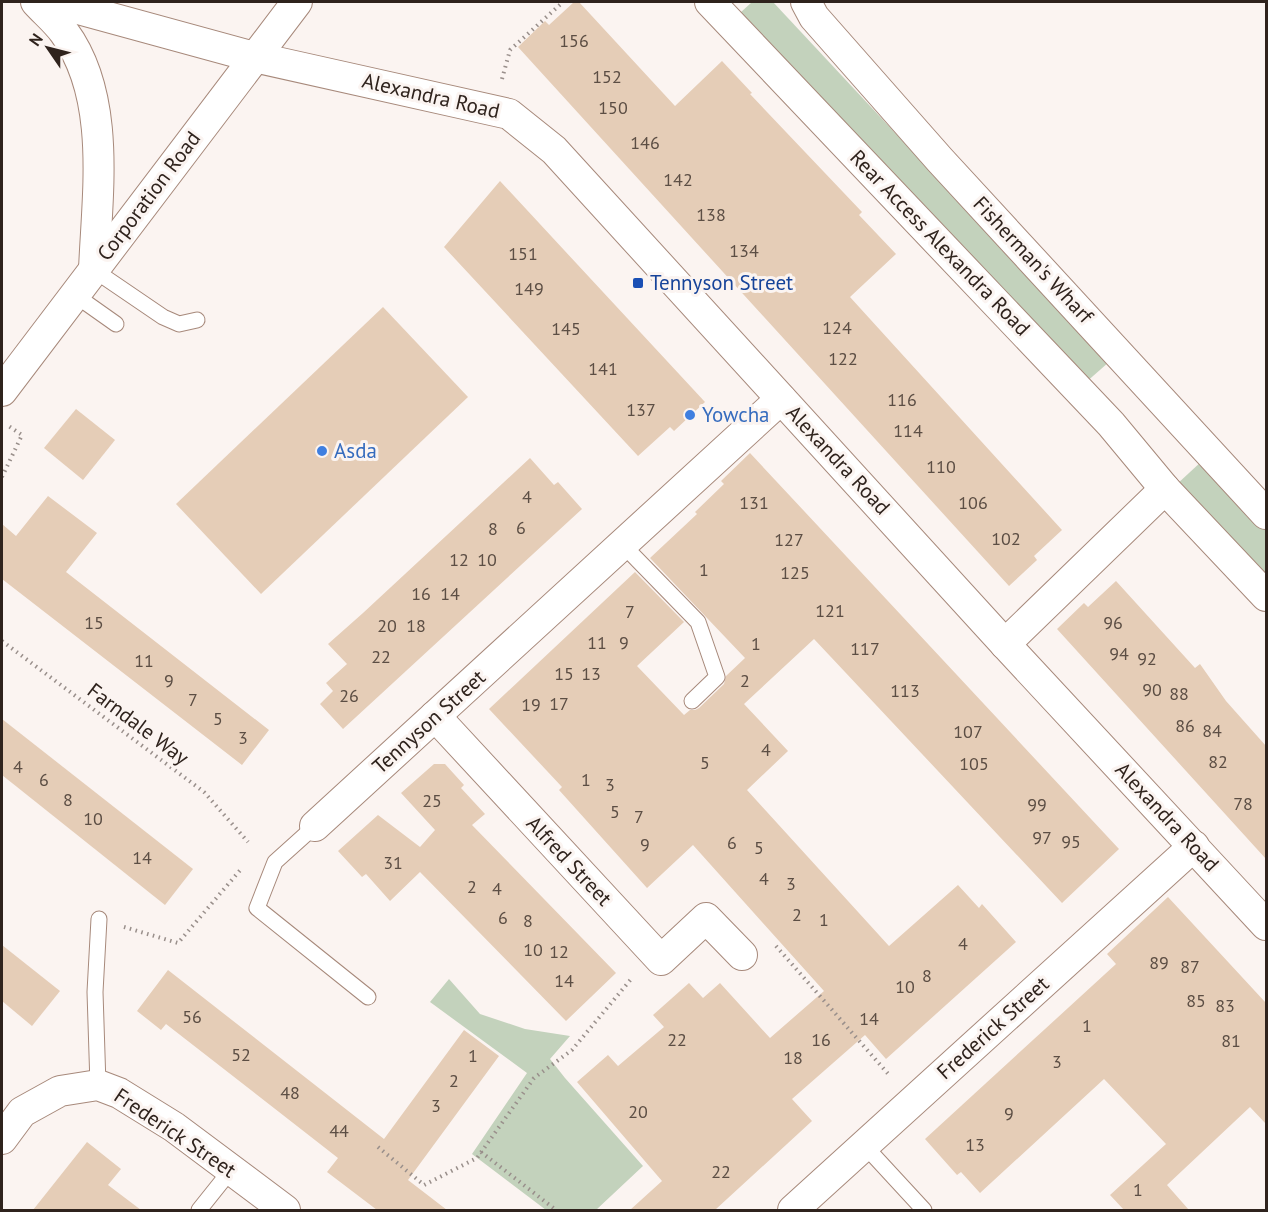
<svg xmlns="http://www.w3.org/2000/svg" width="1268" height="1212" viewBox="0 0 1268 1212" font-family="'PT Sans',sans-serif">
	<rect width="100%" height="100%" fill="#fbf4f1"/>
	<!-- green -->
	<g fill="#c3d2bc">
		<path d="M752,2H773L1109,362L1084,384L740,13Z"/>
		<path d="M1202,461L1266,530V582L1176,485Z"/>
		<path d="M449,979L480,1014L525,1029L570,1036L550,1059L565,1078L643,1166L596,1210H546L472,1154L527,1073L430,1002Z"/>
	</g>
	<!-- building -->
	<g fill="#e5cdb7">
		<path d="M574,2H579L675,106L722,61L752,93L750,94L862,212L859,215L896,254L850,297L1062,530L1034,556L1037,560L1009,586L518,47L545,21L549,25Z"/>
		<path d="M500,181L705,402L674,431L670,427L638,456L444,247Z"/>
		<path d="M383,307L468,397L261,594L176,504Z"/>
		<path d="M76,409L115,440L83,480L44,448Z"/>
		<path d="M750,453L1119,849L1062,903L814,639L744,704L788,751L747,790L889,946L958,885L979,908L982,904L1016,942L886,1059L865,1035L792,1099L812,1121L715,1210H630L662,1181L577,1082L608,1055L618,1066L664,1027L653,1015L689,983L703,998L720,983L770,1038L824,991L693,845L647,888L559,790L562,787L489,709L635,572L684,622L637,666L684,715L690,710H695L699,708L724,684L726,676L745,658L650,558L697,514L695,512L724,484L721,481Z"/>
		<path d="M530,458L554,485L558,482L582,509L343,729L320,704L333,691L326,683L347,664L328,644L363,613Z"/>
		<path d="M48,496L97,533L66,572L269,730L242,765L2,579V524L16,536Z"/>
		<path d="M1116,581L1195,668L1200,664L1226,701L1266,746V859L1057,629L1084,603L1088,607Z"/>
		<path d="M2,719L193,869L165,905L2,775Z"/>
		<path d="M434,764H445L464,785L461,788L485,814L472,825L616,973L566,1021L420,872L390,901L366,874L362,877L338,851L378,815L420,847L435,830L401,793Z"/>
		<path d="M1168,897L1266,1003V1124L1250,1107L1167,1185L1189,1210H1124L1110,1195L1166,1144L1104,1079L980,1193L961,1172L957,1175L925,1139L1116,964L1107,954Z"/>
		<path d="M2,945L60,991L32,1026L2,1001Z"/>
		<path d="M168,970L384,1139L464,1030L499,1056L408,1180L447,1210H377L327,1172L338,1158L166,1024L161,1030L137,1011Z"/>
		<path d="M87,1142L121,1169L108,1185L141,1210H33Z"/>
	</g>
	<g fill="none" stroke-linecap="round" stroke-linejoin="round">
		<defs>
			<g id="service">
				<path d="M94,270L163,317L179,324L197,320"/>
				<path d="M75,295L116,324"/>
				<path d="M623,545L698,622L717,677L692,701"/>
				<path d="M315,826L275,862L257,908L368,997"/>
				<path d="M98,1085L95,992L99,919"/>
				<path d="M864,1145L924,1210"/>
				<path d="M199,1210L231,1170"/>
			</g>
			<g id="minor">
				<path d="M36,2C45,12 56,21 64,32C112,97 97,194 94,270"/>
				<path d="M53,2L254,57L509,114L554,150L1005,644L1266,925"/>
				<path d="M710,2L1111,424L1165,489"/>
				<path d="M806,2L814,17L940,160L1266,514"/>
				<path d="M2,391L297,2"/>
				<path d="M1005,644L1165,489L1266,596"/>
				<path d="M435,716L661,960L706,918L742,955"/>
				<path d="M315,826L781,399"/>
				<path d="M2,1139L22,1112L60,1091L98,1085L119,1093L174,1127L285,1210"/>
				<path d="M793,1210L1194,846"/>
			</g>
		</defs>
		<!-- service casing -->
		<use href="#service" stroke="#a7897b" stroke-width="17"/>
		<!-- minor casing -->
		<use href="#minor" stroke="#a7897b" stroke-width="32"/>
		<!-- path -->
		<g stroke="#998f8b" stroke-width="4" stroke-dasharray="1.5 4.5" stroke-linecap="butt">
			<path d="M502,79L510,50L563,2"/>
			<path d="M2,477L22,435L7,425"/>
			<path d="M2,641L204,792L248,842"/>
			<path d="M124,927L178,943L242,868"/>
			<path d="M776,946L890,1076"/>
			<path d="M378,1147L424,1185L477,1158L534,1078L572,1050L632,978"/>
			<path d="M481,1152L556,1210"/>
		</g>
		<!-- service -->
		<use href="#service" stroke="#fff" stroke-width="15"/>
		<!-- minor -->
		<use href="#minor" stroke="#fff" stroke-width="30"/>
	</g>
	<!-- markers -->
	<rect fill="#1a4fb4" stroke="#fbf4f1" stroke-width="2" x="632" y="277" width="12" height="12" rx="3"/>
	<g fill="#3f7fe0" stroke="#fbf4f1" stroke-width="2">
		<circle cx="690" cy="415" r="6"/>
		<circle cx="322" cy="451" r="6"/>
	</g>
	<g text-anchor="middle" stroke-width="6" stroke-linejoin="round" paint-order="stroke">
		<!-- number labels -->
		<g font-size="18" fill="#5c4e44">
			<text x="574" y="47">156</text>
			<text x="607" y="83">152</text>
			<text x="613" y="114">150</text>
			<text x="645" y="149">146</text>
			<text x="678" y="186">142</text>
			<text x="711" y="221">138</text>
			<text x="744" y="257">134</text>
			<text x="523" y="260">151</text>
			<text x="529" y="295">149</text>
			<text x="837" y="334">124</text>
			<text x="566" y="335">145</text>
			<text x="843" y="365">122</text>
			<text x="603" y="375">141</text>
			<text x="902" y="406">116</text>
			<text x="641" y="416">137</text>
			<text x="908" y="437">114</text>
			<text x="941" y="473">110</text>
			<text x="527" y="503">4</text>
			<text x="754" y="509">131</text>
			<text x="973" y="509">106</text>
			<text x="521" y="534">6</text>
			<text x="493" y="535">8</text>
			<text x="1006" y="545">102</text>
			<text x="789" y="546">127</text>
			<text x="459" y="566">12</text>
			<text x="487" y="566">10</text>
			<text x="704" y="576">1</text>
			<text x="795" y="579">125</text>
			<text x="421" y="600">16</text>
			<text x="450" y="600">14</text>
			<text x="830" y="617">121</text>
			<text x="630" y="618">7</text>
			<text x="94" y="629">15</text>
			<text x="1113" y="629">96</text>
			<text x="387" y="632">20</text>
			<text x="416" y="632">18</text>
			<text x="597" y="649">11</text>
			<text x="624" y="649">9</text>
			<text x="756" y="650">1</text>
			<text x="865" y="655">117</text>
			<text x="1119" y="660">94</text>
			<text x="381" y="663">22</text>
			<text x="1147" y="665">92</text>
			<text x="144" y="667">11</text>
			<text x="564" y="680">15</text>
			<text x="591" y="680">13</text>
			<text x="169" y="687">9</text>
			<text x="745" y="687">2</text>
			<text x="1152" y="696">90</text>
			<text x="905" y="697">113</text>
			<text x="1179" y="700">88</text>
			<text x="349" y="702">26</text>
			<text x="193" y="706">7</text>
			<text x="559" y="710">17</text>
			<text x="531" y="711">19</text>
			<text x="218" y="725">5</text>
			<text x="1185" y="732">86</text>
			<text x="1212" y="737">84</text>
			<text x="968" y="738">107</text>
			<text x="243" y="744">3</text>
			<text x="766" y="756">4</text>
			<text x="1218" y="768">82</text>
			<text x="705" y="769">5</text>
			<text x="974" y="770">105</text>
			<text x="18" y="773">4</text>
			<text x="44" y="786">6</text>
			<text x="586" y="786">1</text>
			<text x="610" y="791">3</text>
			<text x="68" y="806">8</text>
			<text x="432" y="807">25</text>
			<text x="1243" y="810">78</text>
			<text x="1037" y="811">99</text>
			<text x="615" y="818">5</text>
			<text x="639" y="823">7</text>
			<text x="93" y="825">10</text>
			<text x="1042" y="844">97</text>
			<text x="1071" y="848">95</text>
			<text x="732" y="849">6</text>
			<text x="645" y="851">9</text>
			<text x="759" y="854">5</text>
			<text x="142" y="864">14</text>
			<text x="393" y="869">31</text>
			<text x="764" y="885">4</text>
			<text x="791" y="890">3</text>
			<text x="472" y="893">2</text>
			<text x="497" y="895">4</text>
			<text x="797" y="921">2</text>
			<text x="503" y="924">6</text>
			<text x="824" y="926">1</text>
			<text x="528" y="927">8</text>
			<text x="963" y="950">4</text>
			<text x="533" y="956">10</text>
			<text x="559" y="958">12</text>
			<text x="1159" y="969">89</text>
			<text x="1190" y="973">87</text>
			<text x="927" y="982">8</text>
			<text x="564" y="987">14</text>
			<text x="905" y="993">10</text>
			<text x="1196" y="1007">85</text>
			<text x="1225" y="1012">83</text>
			<text x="192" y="1023">56</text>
			<text x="869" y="1025">14</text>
			<text x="1087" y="1032">1</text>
			<text x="677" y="1046">22</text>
			<text x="821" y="1046">16</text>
			<text x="1231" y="1047">81</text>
			<text x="241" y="1061">52</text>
			<text x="473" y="1062">1</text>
			<text x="793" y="1064">18</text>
			<text x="1057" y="1068">3</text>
			<text x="454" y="1087">2</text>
			<text x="290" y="1099">48</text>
			<text x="436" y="1112">3</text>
			<text x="638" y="1118">20</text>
			<text x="1009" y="1120">9</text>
			<text x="339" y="1137">44</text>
			<text x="975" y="1151">13</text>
			<text x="721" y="1178">22</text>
			<text x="1138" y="1196">1</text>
		</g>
		<!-- street labels -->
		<g font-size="21" fill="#2f231d" stroke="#fbf4f1">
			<text transform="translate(431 96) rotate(13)" y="7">Alexandra Road</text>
			<text transform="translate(149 196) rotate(-53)" y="7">Corporation Road</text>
			<text transform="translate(940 243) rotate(46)" y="7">Rear Access Alexandra Road</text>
			<text transform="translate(1033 260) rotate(47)" y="7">Fisherman's Wharf</text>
			<text transform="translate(838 460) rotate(47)" y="7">Alexandra Road</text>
			<text transform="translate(429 722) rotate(-42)" y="7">Tennyson Street</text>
			<text transform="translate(138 724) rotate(37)" y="7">Farndale Way</text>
			<text transform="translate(1167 817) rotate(47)" y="7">Alexandra Road</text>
			<text transform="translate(569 861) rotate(47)" y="7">Alfred Street</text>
			<text transform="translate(993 1028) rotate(-42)" y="7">Frederick Street</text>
			<text transform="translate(175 1133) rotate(34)" y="7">Frederick Street</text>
		</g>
		<!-- transit labels -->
		<g font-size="21" fill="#164399" stroke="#fbf4f1" text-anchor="start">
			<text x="650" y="290">Tennyson Street</text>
		</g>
		<!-- shop labels -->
		<g font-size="21" fill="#366cbe" stroke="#fbf4f1" text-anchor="start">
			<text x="702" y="422">Yowcha</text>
			<text x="334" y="458">Asda</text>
		</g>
	</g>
	<!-- border -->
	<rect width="1268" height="1212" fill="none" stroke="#2f231d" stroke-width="6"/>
	<!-- north arrow -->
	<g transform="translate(48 48) rotate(305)" stroke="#fbf4f1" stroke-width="4.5" paint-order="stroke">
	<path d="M0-4.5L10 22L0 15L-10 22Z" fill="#2f231d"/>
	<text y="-9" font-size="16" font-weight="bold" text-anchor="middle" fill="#2f231d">N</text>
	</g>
</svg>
